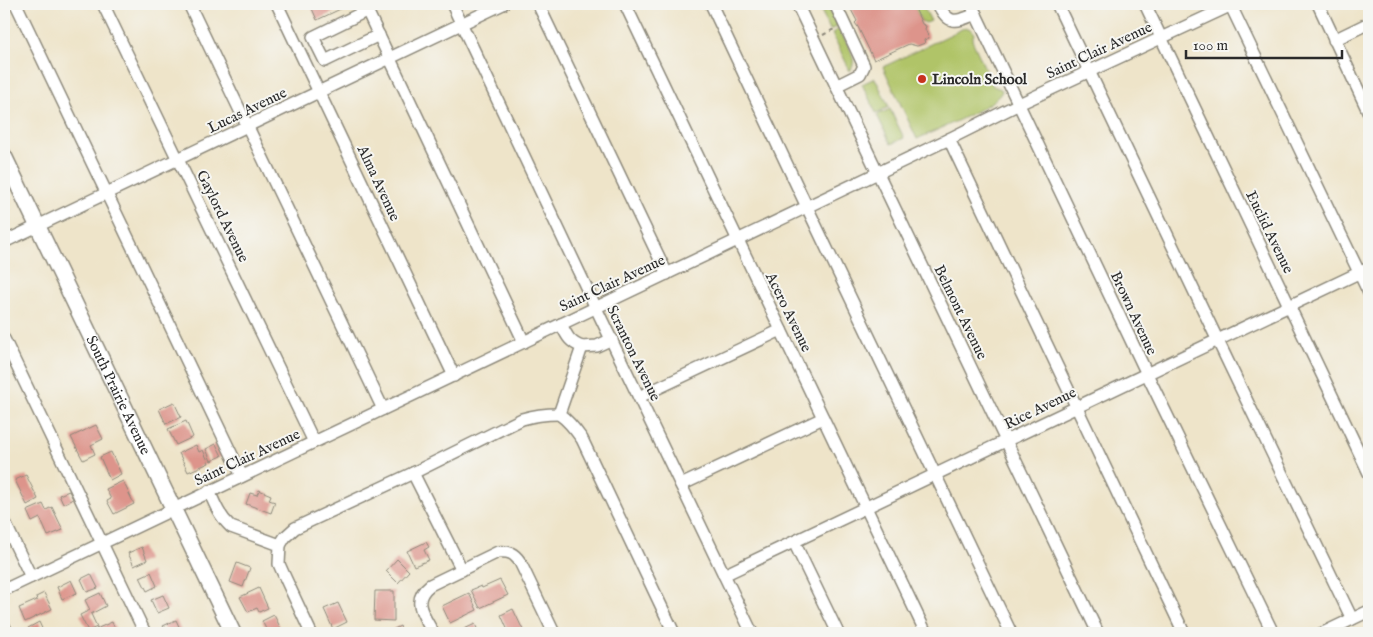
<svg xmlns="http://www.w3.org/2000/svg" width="1373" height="637" viewBox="0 0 1373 637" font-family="'IM FELL English',serif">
	<rect width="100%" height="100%" fill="#f6f6f2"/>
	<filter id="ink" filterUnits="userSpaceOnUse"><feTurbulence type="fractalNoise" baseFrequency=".02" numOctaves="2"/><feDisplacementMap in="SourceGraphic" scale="10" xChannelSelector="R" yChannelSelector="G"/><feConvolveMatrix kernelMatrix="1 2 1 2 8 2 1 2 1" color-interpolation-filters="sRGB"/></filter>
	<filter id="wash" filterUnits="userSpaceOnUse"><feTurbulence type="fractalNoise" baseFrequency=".0096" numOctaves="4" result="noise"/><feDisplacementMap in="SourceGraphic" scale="20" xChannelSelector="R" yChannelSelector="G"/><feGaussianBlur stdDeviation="1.12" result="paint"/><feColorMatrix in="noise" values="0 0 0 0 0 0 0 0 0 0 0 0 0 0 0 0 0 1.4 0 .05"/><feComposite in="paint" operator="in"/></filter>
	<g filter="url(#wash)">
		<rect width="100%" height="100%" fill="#eee4c9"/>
		<!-- green -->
		<g fill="#b0c468" stroke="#6e784a">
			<path d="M818,4H827L838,26L830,30Z"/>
			<path d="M917,4H922L931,21L926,23L921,21L915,9Z"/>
			<path d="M966,27L972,30L974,34L972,40L993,86L1001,89L1002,91C997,106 934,131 917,139L883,67Z"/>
			<path d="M839,29C845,41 860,59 850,71L832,33Z"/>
			<path d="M875,78L889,107L876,113L862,84Z"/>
			<path d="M890,109L904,138L891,144L877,115Z"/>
		</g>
		<g id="blocks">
			<!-- building -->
			<g fill="#dd948b">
				<path d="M310,4H351L317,20Z"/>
				<path d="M848,4H914V6L922,24L926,26L925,29L929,38L924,40L925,43L917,46L909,44L874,60L858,27L855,23L857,21Z"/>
				<path d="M174,402L181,417L166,424L159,409Z"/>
				<path d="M186,421L193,437L176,445L168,429Z"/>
				<path d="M96,425L103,439L91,445L95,454L83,460L71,437Z"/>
				<path d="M216,444L222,456L211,461L206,449Z"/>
				<path d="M196,445L199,452L203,450L209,463L188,472L179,453Z"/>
				<path d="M111,452L121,474L110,480L100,457Z"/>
				<path d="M26,475L38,499L27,505L15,480Z"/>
				<path d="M123,481L134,504L114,514L107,501L111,499L106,489Z"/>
				<path d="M259,490L271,495L269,500L275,502L271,513L246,504L250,493L257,495Z"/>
				<path d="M69,491L73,499L63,504L59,495Z"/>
				<path d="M43,504L46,510L52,507L63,530L48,536L40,518L32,522L27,511Z"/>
				<path d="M426,542L429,547L424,550L429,560L414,566L407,551Z"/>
				<path d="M142,547L147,560L134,566L128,553Z"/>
				<path d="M397,559L409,571L398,583L386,571Z"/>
				<path d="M237,563L250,568L243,587L230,582Z"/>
				<path d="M151,572L157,586L147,591L140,577Z"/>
				<path d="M91,574L98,588L87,592L81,579Z"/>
				<path d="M71,580L77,593L62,599L57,587Z"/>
				<path d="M500,580L508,595L480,608L471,590L481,586L482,588Z"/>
				<path d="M259,588L268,608L259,612L257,608L248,612L240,597Z"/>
				<path d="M375,591H394V621L374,620Z"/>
				<path d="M44,593L52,609L25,622L19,608L37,600L36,597Z"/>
				<path d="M100,593L106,606L91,614L97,627L88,631L80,615L90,610L85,600Z"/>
				<path d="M469,593L477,610L450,623L442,606Z"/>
				<path d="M163,595L169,608L157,613L151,600Z"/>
				<path d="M338,603L347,622L333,629L324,609Z"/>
				<path d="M513,609L523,630L515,633H509L501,615Z"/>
				<path d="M274,615L283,633H268L262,621Z"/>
				<path d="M176,620L182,633H167L163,626Z"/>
				<path d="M39,622L44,633H30L28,628Z"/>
				<path d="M112,622L117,633H99L96,629Z"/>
				<path d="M475,624L479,633H456Z"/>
				<path d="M400,626L403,633H386Z"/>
			</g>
		</g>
	</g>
	<g filter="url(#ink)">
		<use href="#blocks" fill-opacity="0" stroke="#8c887a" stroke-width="1"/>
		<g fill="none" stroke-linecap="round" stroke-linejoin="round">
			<defs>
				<g id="minor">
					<path d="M16,4L242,476"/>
					<path d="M103,4L314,442"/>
					<path d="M189,4L383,409"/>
					<path d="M277,4L454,376"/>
					<path d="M364,4L524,342"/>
					<path d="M452,4L596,308L752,633"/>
					<path d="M538,4L667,274"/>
					<path d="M625,4L926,633"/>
					<path d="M711,4L807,207L1011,633"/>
					<path d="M797,4L1098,633"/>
					<path d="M835,4L864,66L860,74L836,86"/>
					<path d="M938,4C949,26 956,22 976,14"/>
					<path d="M971,4L1147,374L1273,633"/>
					<path d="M1057,4L1218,341L1352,619"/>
					<path d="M1145,4L1369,473"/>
					<path d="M1230,4L1369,293"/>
					<path d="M1318,4L1369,113"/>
					<path d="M368,10L313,37L325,61L379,35"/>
					<path d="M1334,40L1369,23"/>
					<path d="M949,139L1184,633"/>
					<path d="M4,242L503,4"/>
					<path d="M561,324C567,336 569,342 582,347L559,414C569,421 575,429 582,439L674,633"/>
					<path d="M4,339L145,633"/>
					<path d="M582,347L597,346L612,339"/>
					<path d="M639,397L781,330"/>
					<path d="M413,473L462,570"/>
					<path d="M681,485L823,418"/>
					<path d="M209,491C215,505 220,517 231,527L280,545L279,564L283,573L311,633"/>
					<path d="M4,521L31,577"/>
					<path d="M794,542L838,633"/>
					<path d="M280,545L285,537L295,528L413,473L522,419C535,415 546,414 559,414"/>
					<path d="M724,575L1369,268"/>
					<path d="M4,590L949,139L1019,104L1234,4"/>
					<path d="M4,626L7,633"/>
					<path d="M433,633C424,615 410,601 430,585L498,552C509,551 514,553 520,562L554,633"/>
					<path d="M1323,633L1369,611"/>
				</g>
				<g id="major">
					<path id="s1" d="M4,156L233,633"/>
				</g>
			</defs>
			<!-- minor casing -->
			<use href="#minor" stroke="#8c887a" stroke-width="14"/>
			<!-- major casing -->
			<use href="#major" stroke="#8c887a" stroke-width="18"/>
			<!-- path -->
			<path stroke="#8c887a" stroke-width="2" stroke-dasharray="4 4" stroke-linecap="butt" d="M823,35L834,29"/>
			<!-- minor -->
			<use href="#minor" stroke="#fff" stroke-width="11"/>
			<!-- major -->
			<use href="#major" stroke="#fff" stroke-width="15"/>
		</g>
	</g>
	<!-- markers -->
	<circle fill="#c8321e" stroke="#f6f6f2" stroke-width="2" cx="922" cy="79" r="5"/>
	<g text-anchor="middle" stroke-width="4" stroke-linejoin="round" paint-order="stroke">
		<!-- street labels -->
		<g font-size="15" fill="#2b2b2b" stroke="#f6f6f2">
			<text transform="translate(1099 50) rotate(-25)" y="5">Saint Clair Avenue</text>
			<text transform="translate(247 110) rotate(-26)" y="5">Lucas Avenue</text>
			<text transform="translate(379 183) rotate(65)" y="5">Alma Avenue</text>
			<text transform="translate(223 216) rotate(64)" y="5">Gaylord Avenue</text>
			<text transform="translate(1270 232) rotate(64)" y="5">Euclid Avenue</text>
			<text transform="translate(612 283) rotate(-25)" y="5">Saint Clair Avenue</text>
			<text transform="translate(789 312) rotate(64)" y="5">Acero Avenue</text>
			<text transform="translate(961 312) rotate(64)" y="5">Belmont Avenue</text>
			<text transform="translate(1134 313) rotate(65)" y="5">Brown Avenue</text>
			<text transform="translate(634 353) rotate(64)" y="5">Scranton Avenue</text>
			<text dy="5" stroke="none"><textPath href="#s1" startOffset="265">South Prairie Avenue</textPath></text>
			<text transform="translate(1040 408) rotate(-26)" y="5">Rice Avenue</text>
			<text transform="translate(247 457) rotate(-25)" y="5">Saint Clair Avenue</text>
		</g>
		<!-- poi labels -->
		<g font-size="15" font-weight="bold" fill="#2b2b2b" stroke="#f6f6f2" text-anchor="start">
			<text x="932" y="84">Lincoln School</text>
		</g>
	</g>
	<!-- margin -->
	<rect width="1373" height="637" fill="none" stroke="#f6f6f2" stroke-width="20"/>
	<!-- scale -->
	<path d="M1186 50v8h156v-8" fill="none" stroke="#2b2b2b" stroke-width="2.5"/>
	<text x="1193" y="50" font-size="15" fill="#2b2b2b" stroke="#f6f6f2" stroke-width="4" paint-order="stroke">100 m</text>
</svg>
